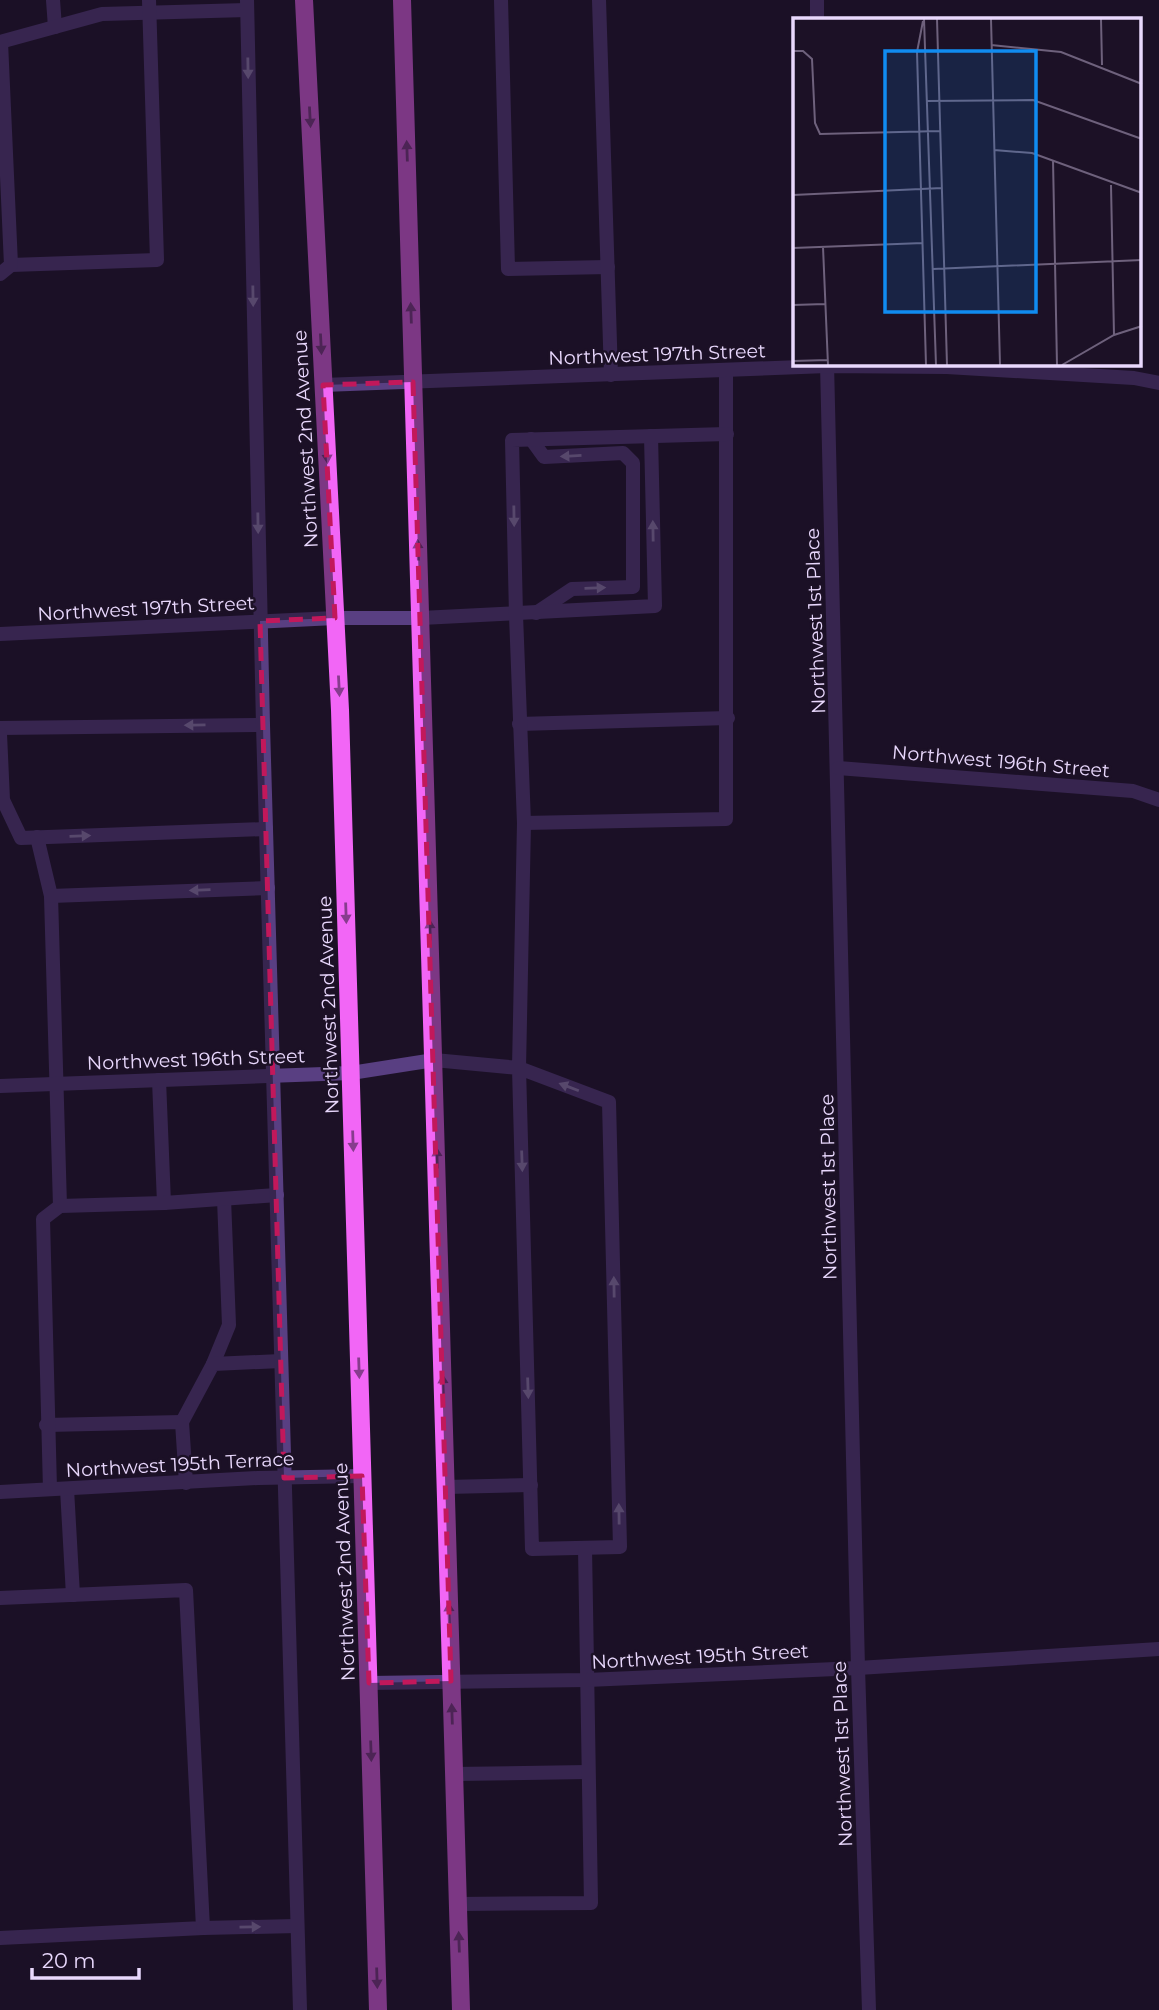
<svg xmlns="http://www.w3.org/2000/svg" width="1159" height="2010" viewBox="0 0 1159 2010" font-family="Montserrat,sans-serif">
	<rect width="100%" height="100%" fill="#1c1126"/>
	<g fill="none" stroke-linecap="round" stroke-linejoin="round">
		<!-- service -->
		<g stroke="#593f82" stroke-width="14">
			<path d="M53,0L55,27"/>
			<path d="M501,0L508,269L608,267"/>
			<path d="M599,0L611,375"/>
			<path d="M0,42L102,14L247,10"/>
			<path d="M11,265L157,260L149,0"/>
			<path d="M0,274L11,265L1,42"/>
			<path d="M531,439L544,457L623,453L633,463V587L572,589L536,613"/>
			<path d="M421,618L655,606L651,436"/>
			<path d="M519,724L728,718"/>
			<path d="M0,728L263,725"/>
			<path d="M0,734L3,800L21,838L266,829"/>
			<path d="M524,823L726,819V370"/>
			<path d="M37,837L51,896L60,1206"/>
			<path d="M51,896L268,888"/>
			<path d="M434,1060L519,1068L609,1102L620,1547L532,1549L519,1068L524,823L516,615L512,440L727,434"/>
			<path d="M159,1080L164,1203"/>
			<path d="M213,1364L229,1325L224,1199"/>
			<path d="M182,1422L213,1364L281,1361"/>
			<path d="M46,1425L182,1422L186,1483"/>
			<path d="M446,1487L531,1485"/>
			<path d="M50,1489L43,1219L60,1206L164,1203L277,1195"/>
			<path d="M67,1489L73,1595"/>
			<path d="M0,1598L186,1590L203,1928L0,1938"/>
			<path d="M454,1774L588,1772"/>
			<path d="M458,1904L591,1903L585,1548"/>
			<path d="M203,1928L297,1926"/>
		</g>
		<!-- minor -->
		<g stroke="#593f82" stroke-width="14">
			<path d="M247,0L263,725L300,2010"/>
			<path d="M817,0V19"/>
			<path d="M827,364L858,1668L869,2010"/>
			<path d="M323,385L827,366L947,367L1134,378L1159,383"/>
			<path d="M0,634L335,618H421"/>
			<path d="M838,768L1133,791L1159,800"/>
			<path d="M0,1086L351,1073L434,1060"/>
			<path d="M0,1492L258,1478L362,1476"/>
			<path d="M369,1683L587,1680L858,1668L1159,1649"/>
		</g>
		<!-- primary -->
		<g stroke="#f266f6" stroke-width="18">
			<path d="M304,0L340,710L378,2010"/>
			<path d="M402,0L461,2010"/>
		</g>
	</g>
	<!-- one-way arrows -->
	<defs><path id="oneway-solid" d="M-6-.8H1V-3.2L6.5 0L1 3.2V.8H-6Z" transform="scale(1.75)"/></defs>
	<g fill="#a18cc0">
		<use href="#oneway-solid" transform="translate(248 68) rotate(89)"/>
		<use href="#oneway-solid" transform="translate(253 296) rotate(89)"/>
		<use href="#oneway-solid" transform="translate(571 456) rotate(177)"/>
		<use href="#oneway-solid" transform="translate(514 516) rotate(89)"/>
		<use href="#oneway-solid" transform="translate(258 523) rotate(89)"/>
		<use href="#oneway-solid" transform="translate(653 531) rotate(-91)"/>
		<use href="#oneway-solid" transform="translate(595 588) rotate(-2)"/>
		<use href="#oneway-solid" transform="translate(195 725) rotate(179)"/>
		<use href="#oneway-solid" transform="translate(80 836) rotate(-2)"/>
		<use href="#oneway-solid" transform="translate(200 890) rotate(178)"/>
		<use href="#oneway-solid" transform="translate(569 1087) rotate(-159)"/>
		<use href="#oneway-solid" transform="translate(522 1161) rotate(88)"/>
		<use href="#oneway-solid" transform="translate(614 1287) rotate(-91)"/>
		<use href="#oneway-solid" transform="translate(528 1388) rotate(88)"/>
		<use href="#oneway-solid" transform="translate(619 1514) rotate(-91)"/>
		<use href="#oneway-solid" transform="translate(250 1927) rotate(-1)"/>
	</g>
	<g fill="#873c8e">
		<use href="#oneway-solid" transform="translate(310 117) rotate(87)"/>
		<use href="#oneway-solid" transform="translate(407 151) rotate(-92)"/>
		<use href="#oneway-solid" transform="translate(411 313) rotate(-92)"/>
		<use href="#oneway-solid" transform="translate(321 344) rotate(87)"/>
		<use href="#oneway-solid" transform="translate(327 453) rotate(87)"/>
		<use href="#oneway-solid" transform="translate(418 550) rotate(-92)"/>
		<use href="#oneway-solid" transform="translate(339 686) rotate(87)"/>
		<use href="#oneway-solid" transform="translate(346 913) rotate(88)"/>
		<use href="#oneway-solid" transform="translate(430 930) rotate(-92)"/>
		<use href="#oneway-solid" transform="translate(353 1141) rotate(88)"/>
		<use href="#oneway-solid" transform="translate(437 1158) rotate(-92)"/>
		<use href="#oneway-solid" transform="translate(359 1368) rotate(88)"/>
		<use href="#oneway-solid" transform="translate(443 1385) rotate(-92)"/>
		<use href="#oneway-solid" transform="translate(449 1613) rotate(-92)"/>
		<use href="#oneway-solid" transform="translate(452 1714) rotate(-92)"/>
		<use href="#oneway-solid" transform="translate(371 1751) rotate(88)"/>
		<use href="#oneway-solid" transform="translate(459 1942) rotate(-92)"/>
		<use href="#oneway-solid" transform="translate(377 1978) rotate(88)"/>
	</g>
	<!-- marked area -->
	<path d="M0 0H1159V2010H0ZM413,382L451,1681L369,1683L362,1476L284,1478L260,621L335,618L323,385Z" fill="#1c1126" fill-opacity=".55" fill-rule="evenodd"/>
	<path fill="none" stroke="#c2185b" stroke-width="5" stroke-dasharray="14 9" stroke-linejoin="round" d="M413,382L451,1681L369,1683L362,1476L284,1478L260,621L335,618L323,385Z"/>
	<g text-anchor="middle" stroke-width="5" stroke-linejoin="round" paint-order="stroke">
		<!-- street labels -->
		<g font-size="19" fill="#e9d8fd" stroke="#1c1126">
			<text transform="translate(657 354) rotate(-2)" y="7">Northwest 197th Street</text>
			<text transform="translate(305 439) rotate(-93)" y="7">Northwest 2nd Avenue</text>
			<text transform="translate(146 608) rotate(-3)" y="7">Northwest 197th Street</text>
			<text transform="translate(815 621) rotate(-92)" y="7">Northwest 1st Place</text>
			<text transform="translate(1001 761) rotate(5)" y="7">Northwest 196th Street</text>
			<text transform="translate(328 1005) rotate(-92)" y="7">Northwest 2nd Avenue</text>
			<text transform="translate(196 1059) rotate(-2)" y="7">Northwest 196th Street</text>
			<text transform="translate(828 1187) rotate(-91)" y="7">Northwest 1st Place</text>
			<text transform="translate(180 1464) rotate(-3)" y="7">Northwest 195th Terrace</text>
			<text transform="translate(344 1572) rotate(-92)" y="7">Northwest 2nd Avenue</text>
			<text transform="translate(700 1656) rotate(-3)" y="7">Northwest 195th Street</text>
			<text transform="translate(842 1754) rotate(-92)" y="7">Northwest 1st Place</text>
		</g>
	</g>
	<!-- overview -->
	<g transform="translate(793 18)">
		<rect width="348" height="348" fill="#1c1126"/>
		<path fill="none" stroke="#6e617c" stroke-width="2" d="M131,1L143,347M144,1L154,347M198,1L207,347M308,1L309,47M130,3L124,34L133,347M198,27L268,34L349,66M0,33H10L19,41L22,105L27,116L147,113M134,83L240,82L349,121M201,132L239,135L349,175M260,142L264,347M318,167L321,317M0,177L149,170M30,229L35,347M0,230L130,225M140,251L349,242M0,287L32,286M0,343L35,342M269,347L321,317L349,308"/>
		<path fill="#108cf1" fill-opacity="0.15" stroke="#108cf1" stroke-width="3.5" d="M92,33H243V294H92Z"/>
		<rect width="348" height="348" fill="none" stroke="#e9d8fd" stroke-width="3.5"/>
	</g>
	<!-- scale -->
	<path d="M32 1968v10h107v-10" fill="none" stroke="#e9d8fd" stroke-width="3.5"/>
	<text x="42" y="1968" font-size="21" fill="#e9d8fd" stroke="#1c1126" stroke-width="5" paint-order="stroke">20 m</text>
</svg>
